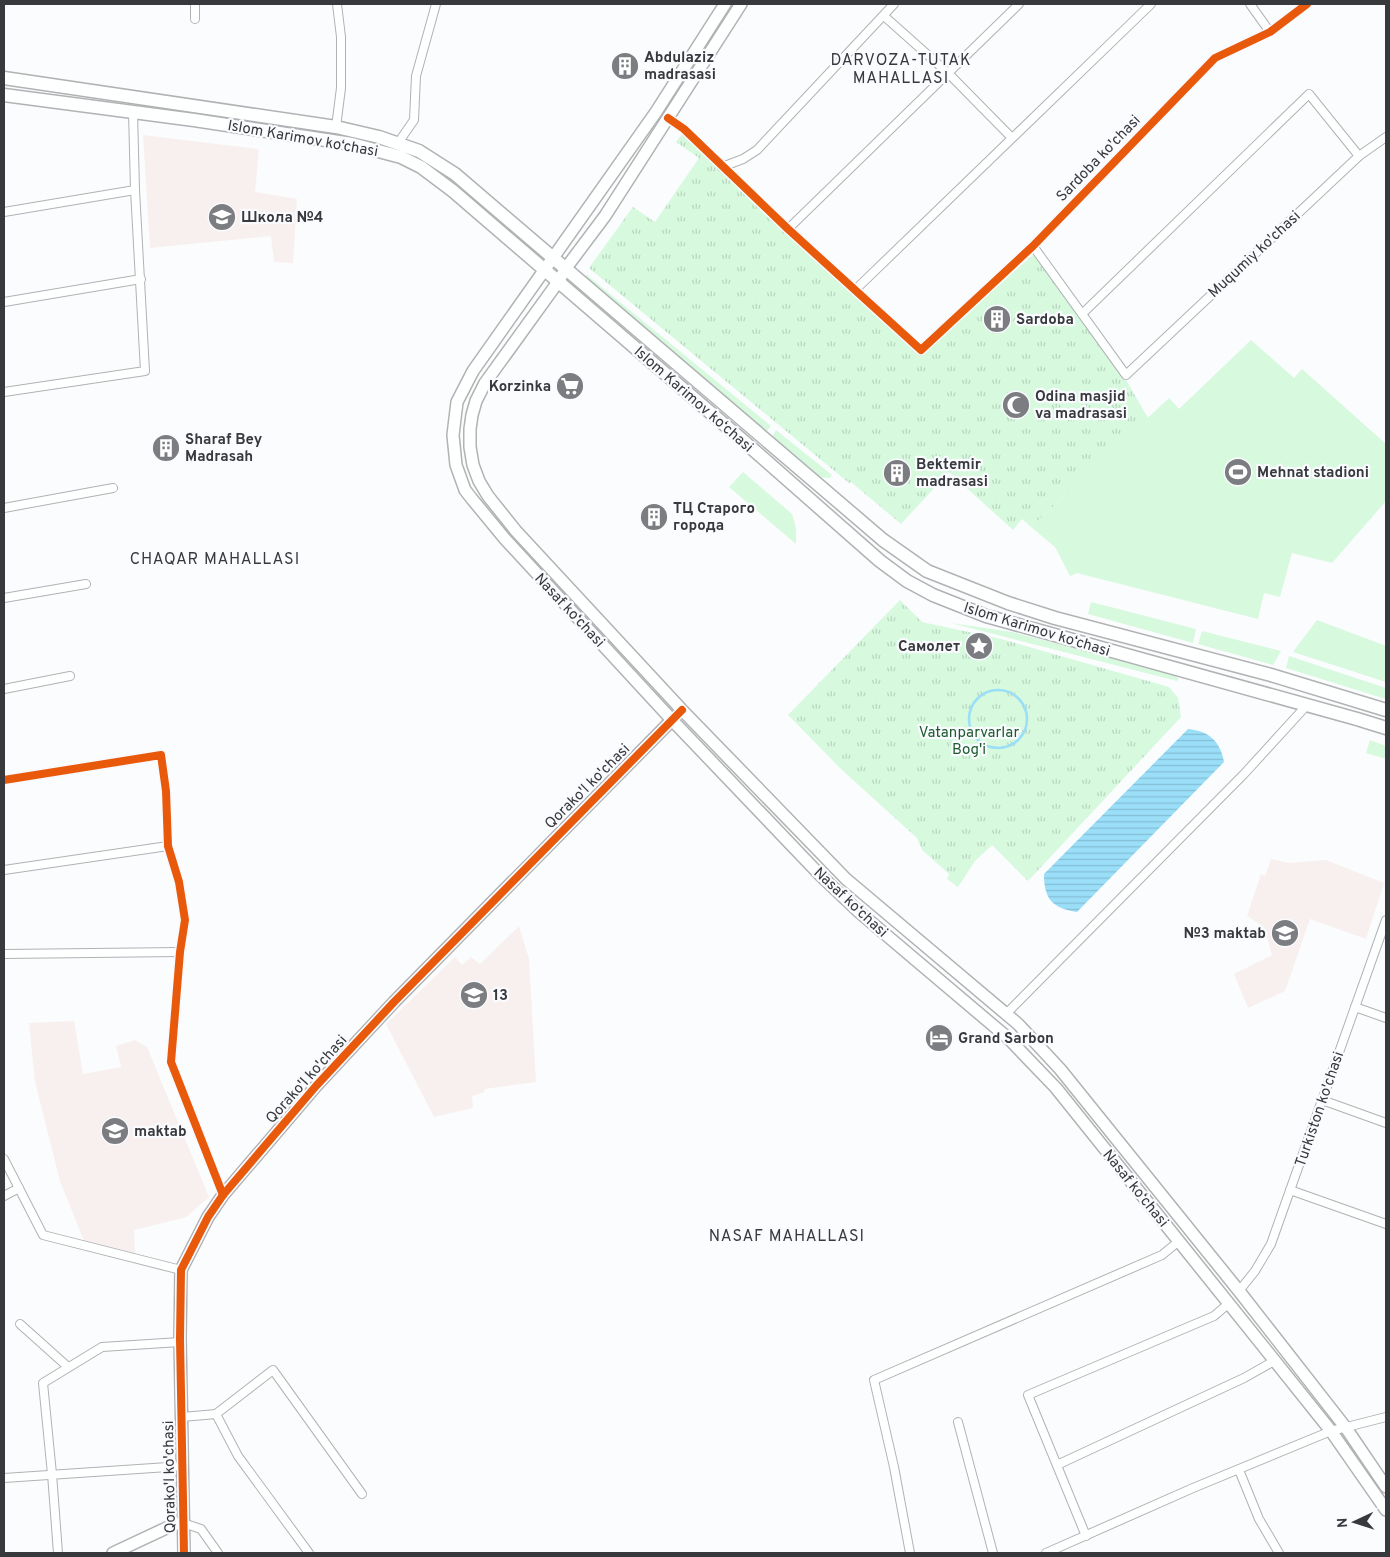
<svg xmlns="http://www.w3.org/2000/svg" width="1390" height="1557" viewBox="0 0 1390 1557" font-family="Overpass,sans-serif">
	<defs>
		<pattern id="park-tufts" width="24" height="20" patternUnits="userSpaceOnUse" patternTransform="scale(1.25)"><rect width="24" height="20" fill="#d7f9de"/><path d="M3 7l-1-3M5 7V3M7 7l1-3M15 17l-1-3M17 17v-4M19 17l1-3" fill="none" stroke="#b9d6bf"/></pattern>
		<pattern id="water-rules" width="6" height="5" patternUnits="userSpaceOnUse" patternTransform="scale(1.25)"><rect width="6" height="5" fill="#9adef8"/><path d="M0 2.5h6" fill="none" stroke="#85bfd6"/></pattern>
	</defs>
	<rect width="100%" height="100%" fill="#fbfcfe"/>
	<!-- education -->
	<g fill="#f8f0ee">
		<path d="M143,135L259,149L255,192L297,199L293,263L274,262L271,236L150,248Z"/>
		<path d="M1271,859L1290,863L1326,860L1384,883L1366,939L1310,919L1285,991L1248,1008L1234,974L1272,955L1264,927L1247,916L1261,874L1265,876Z"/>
		<path d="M519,926L529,959L536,1082L484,1089L485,1092L472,1096L473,1108L434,1117L386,1024L455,957L462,965L471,957L480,964Z"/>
		<path d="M74,1021L83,1074L121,1067L116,1046L135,1040L147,1047L209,1197L186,1217L134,1230L135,1254L84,1241L60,1181L35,1082L29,1023Z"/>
	</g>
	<!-- grass -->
	<g fill="#d7f9de">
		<path d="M587,275L771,426L766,432L585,276Z"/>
		<path d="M1251,340L1294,378L1302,369L1386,444V501L1332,563L1292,553L1280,597L1264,593L1258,619L1077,573L1070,576L1055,547L1031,527L1169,398L1179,409Z"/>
		<path d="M776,430L832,475L830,478L819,477L772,437Z"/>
		<path d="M743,472L792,514L796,528V544L729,487Z"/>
		<path d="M1091,602L1196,629L1193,643L1088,614Z"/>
		<path d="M1317,620L1386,646V682L1293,652Z"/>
		<path d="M951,623L1012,632L1175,674L1178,679L1177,681Z"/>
		<path d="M1202,631L1281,651L1273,665L1198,644Z"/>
		<path d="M1289,656L1386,688V699L1286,668Z"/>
		<path d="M1370,740L1386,746V759L1366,753Z"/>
	</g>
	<!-- park -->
	<g fill="url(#park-tufts)">
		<path d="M682,134L920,355L1035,253L1122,373L1148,418L1031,527L1022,519L1013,530L949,472L901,524L851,482L849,483L589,268L633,207L655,222L699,158L676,142Z"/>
		<path d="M900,600L922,622L1001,639L1169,687L1178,698L1181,717L1028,881L992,845L975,861L958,887L947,879L949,874L922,850L917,838L842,770L788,715Z"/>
	</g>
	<!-- water -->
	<path fill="url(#water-rules)" d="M1188,729C1209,731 1220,741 1224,762L1077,912C1052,908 1044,899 1044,874Z"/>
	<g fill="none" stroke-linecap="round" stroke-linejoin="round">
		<!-- stream -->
		<circle stroke="#9adef8" stroke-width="2.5" cx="998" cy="719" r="29"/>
		<defs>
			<g id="street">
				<path d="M195,4V19"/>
				<path d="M1250,4L1270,32"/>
				<path d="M884,16L948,73L1012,138"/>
				<path d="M668,118L684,129L788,229L921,350L1033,246L1215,58L1270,32L1307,4"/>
				<path d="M336,127L341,88V37L337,4"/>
				<path d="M398,143L414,120L416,76L436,4"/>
				<path d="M722,167L743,159L757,150L894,4"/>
				<path d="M4,212L135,190"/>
				<path d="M788,229L1019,4"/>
				<path d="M1033,246L1126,375L1359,156L1386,137"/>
				<path d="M855,290L1151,4"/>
				<path d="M4,302L141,279"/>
				<path d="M1082,314L1309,94L1359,156"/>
				<path d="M4,392L145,371L135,190L133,112"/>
				<path d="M4,508L113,488"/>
				<path d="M4,598L86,584"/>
				<path d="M4,689L70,676"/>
				<path d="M4,780L161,755L166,791L168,846L179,882L185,920L180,952L171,1062L223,1195"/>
				<path d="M4,870L168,846"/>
				<path d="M4,954L180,952"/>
				<path d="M1355,1007L1386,1018"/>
				<path d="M1006,1014L1244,774L1307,705"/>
				<path d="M1322,1100L1386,1123"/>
				<path d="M4,1159L43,1235L181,1270"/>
				<path d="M1290,1190L1386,1224"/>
				<path d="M4,1196L19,1188"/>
				<path d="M1239,1291L1255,1271L1271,1244L1386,920"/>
				<path d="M20,1324L68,1367"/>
				<path d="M216,1414L273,1370L362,1494"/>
				<path d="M182,1417L216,1414L238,1456L309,1553"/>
				<path d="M958,1422L993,1553"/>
				<path d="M1057,1465L1244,1378L1274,1361"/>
				<path d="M1239,1470L1259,1519L1279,1553"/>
				<path d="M4,1478L183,1466"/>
				<path d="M183,1523L201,1529L218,1553"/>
				<path d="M1086,1536L1028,1395L1214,1316L1228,1304"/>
				<path d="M58,1553L52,1474L43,1383L102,1347L180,1342"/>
				<path d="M910,1553L894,1467L874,1380L1162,1255L1179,1241"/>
				<path d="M1046,1553L1193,1488L1331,1431L1386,1417"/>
			</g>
			<g id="secondary">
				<path d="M725,4L656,112L473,371L457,402L453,435L456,465L465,490L472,499L505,539L672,720L820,875L859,912L1008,1038L1056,1088L1331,1431L1386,1510"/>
				<path d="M741,4L605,216L566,268L558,282L485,383L476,401L472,415L470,429V447L473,465L479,481L488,496L516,531L682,710L846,879L1018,1024L1060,1069L1239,1291L1346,1428L1386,1487"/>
				<path d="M113,1553L175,1524L183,1523"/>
				<path d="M184,1553L180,1339L181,1270L208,1217L223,1195L316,1086L394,1002L672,720"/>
			</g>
			<g id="primary">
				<path d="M4,78L336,127L379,137L419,151L455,174L883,540L927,571L1008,603L1055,618L1271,675L1386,710"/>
				<path d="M4,95L194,120L352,144L401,157L421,167L453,191L740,438L880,561L907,581L933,595L986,616L1357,719L1386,728"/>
			</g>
		</defs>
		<!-- street casing -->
		<use href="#street" stroke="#b1b2b4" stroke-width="10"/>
		<!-- secondary casing -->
		<use href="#secondary" stroke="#b1b2b4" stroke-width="14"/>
		<!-- primary casing -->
		<use href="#primary" stroke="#b1b2b4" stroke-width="15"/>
		<!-- street -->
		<use href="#street" stroke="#feffff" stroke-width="8"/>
		<!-- secondary -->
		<use href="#secondary" stroke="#feffff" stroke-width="11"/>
		<!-- primary -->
		<use href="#primary" stroke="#feffff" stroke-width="12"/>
		<defs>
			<g id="cycleway">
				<path d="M668,118L684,129L788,229L921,350L1033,246L1215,58L1270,32L1307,4"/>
				<path d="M4,780L161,755L166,791L168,846L179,882L185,920L180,952L171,1062L223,1195"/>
				<path d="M184,1553L180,1339L181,1270L208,1217L223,1195L316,1086L394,1002L682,710"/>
			</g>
		</defs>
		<!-- cycleway casing -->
		<use href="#cycleway" stroke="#fafbff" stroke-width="11"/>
		<!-- cycleway -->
		<use href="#cycleway" stroke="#e8590c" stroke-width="8"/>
	</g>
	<!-- icons -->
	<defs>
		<symbol id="building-disc" viewBox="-11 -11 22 22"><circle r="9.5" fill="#7c7d80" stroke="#fafbff"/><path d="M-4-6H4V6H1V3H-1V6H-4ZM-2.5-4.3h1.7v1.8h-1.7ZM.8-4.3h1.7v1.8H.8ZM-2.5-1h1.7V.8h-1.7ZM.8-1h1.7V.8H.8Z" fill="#fff"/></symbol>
		<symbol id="school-disc" viewBox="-11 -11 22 22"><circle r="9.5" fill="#7c7d80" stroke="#fafbff"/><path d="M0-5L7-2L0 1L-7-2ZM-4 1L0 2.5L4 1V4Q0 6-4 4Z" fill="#fff"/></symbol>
		<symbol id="supermarket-disc" viewBox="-11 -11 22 22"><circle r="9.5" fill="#7c7d80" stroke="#fafbff"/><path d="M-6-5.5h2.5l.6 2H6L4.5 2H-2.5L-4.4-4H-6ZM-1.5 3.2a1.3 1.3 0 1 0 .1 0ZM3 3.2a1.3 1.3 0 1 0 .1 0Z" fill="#fff"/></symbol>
		<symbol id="mosque-disc" viewBox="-11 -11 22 22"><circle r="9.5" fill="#7c7d80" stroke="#fafbff"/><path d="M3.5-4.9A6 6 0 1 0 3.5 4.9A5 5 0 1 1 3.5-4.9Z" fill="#fff"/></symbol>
		<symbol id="stadium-disc" viewBox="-11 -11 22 22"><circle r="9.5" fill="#7c7d80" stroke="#fafbff"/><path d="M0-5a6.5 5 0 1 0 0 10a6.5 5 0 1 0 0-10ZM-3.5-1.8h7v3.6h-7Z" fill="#fff"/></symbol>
		<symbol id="sight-disc" viewBox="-11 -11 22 22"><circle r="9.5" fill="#7c7d80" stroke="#fafbff"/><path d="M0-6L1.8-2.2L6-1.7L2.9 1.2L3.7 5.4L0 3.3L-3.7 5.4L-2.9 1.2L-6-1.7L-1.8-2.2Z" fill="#fff"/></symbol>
		<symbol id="hotel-disc" viewBox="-11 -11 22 22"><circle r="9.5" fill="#7c7d80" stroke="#fafbff"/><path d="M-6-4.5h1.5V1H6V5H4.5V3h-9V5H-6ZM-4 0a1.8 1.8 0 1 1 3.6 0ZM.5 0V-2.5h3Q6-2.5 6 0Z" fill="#fff"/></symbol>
	</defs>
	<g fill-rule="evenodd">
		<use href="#building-disc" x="609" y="50" width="32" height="32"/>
		<use href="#school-disc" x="206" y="201" width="32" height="32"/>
		<use href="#building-disc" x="981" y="303" width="32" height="32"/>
		<use href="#supermarket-disc" x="554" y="370" width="32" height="32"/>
		<use href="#mosque-disc" x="1000" y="389" width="32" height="32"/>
		<use href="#building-disc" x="150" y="432" width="32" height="32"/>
		<use href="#stadium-disc" x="1222" y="456" width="32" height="32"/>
		<use href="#building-disc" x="881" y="457" width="32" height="32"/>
		<use href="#building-disc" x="638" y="501" width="32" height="32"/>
		<use href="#sight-disc" x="963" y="630" width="32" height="32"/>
		<use href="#school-disc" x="1269" y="917" width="32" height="32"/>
		<use href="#school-disc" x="458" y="979" width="32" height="32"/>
		<use href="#hotel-disc" x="923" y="1022" width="32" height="32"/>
		<use href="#school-disc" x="99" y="1115" width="32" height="32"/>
	</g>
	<g text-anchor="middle" stroke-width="4.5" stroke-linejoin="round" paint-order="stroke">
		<!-- poi labels -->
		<g font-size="15" font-weight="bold" fill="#38393c" stroke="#fafbff" text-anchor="start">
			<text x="644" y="62">Abdulaziz<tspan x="644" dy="17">madrasasi</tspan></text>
			<text x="241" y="222">Школа №4</text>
			<text x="1016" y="324">Sardoba</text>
			<text x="551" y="391" text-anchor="end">Korzinka</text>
			<text x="1035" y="401">Odina masjid<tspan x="1035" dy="17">va madrasasi</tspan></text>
			<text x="185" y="444">Sharaf Bey<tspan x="185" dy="17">Madrasah</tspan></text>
			<text x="916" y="469">Bektemir<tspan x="916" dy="17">madrasasi</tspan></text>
			<text x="1257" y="477">Mehnat stadioni</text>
			<text x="673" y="513">ТЦ Старого<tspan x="673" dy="17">города</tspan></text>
			<text x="960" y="651" text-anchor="end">Самолет</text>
			<text x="1266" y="938" text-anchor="end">№3 maktab</text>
			<text x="493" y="1000">13</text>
			<text x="958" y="1043">Grand Sarbon</text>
			<text x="134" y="1136">maktab</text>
		</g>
		<!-- street labels -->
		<g font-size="15" fill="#38393c" stroke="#fafbff">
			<text transform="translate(303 138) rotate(10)" y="5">Islom Karimov ko‘chasi</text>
			<text transform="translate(1098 158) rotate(-46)" y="5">Sardoba ko'chasi</text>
			<text transform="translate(1254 254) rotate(-43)" y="5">Muqumiy ko'chasi</text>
			<text transform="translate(694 399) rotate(41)" y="5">Islom Karimov ko‘chasi</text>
			<text transform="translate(570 610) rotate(47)" y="5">Nasaf ko‘chasi</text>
			<text transform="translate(1037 629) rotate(17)" y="5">Islom Karimov ko‘chasi</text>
			<text transform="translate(587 786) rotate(-45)" y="5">Qorako'l ko'chasi</text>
			<text transform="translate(851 902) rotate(43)" y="5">Nasaf ko‘chasi</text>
			<text transform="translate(306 1079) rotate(-48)" y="5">Qorako'l ko'chasi</text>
			<text transform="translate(1319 1109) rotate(-71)" y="5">Turkiston ko'chasi</text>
			<text transform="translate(1136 1188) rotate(51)" y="5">Nasaf ko‘chasi</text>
			<text transform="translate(169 1477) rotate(-91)" y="5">Qorako'l ko'chasi</text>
		</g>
		<!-- park labels -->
		<g font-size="15" fill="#1d592c" stroke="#fafbff">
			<text x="969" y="737">Vatanparvarlar<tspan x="969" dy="17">Bog'i</tspan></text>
		</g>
		<!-- neighbourhood labels -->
		<g font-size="16" letter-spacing="1" fill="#38393c" stroke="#fafbff">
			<text x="901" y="65">DARVOZA-TUTAK<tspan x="901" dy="18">MAHALLASI</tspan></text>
			<text x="215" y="564">CHAQAR MAHALLASI</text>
			<text x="787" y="1241">NASAF MAHALLASI</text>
		</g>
	</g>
	<!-- border -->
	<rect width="1390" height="1557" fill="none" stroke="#38393c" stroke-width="10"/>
	<!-- north arrow -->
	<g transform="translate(1355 1522) rotate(266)" stroke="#fafbff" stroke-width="4" paint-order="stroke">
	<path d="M0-4L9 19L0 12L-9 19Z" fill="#38393c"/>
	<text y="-8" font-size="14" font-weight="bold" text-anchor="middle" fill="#38393c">N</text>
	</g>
</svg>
